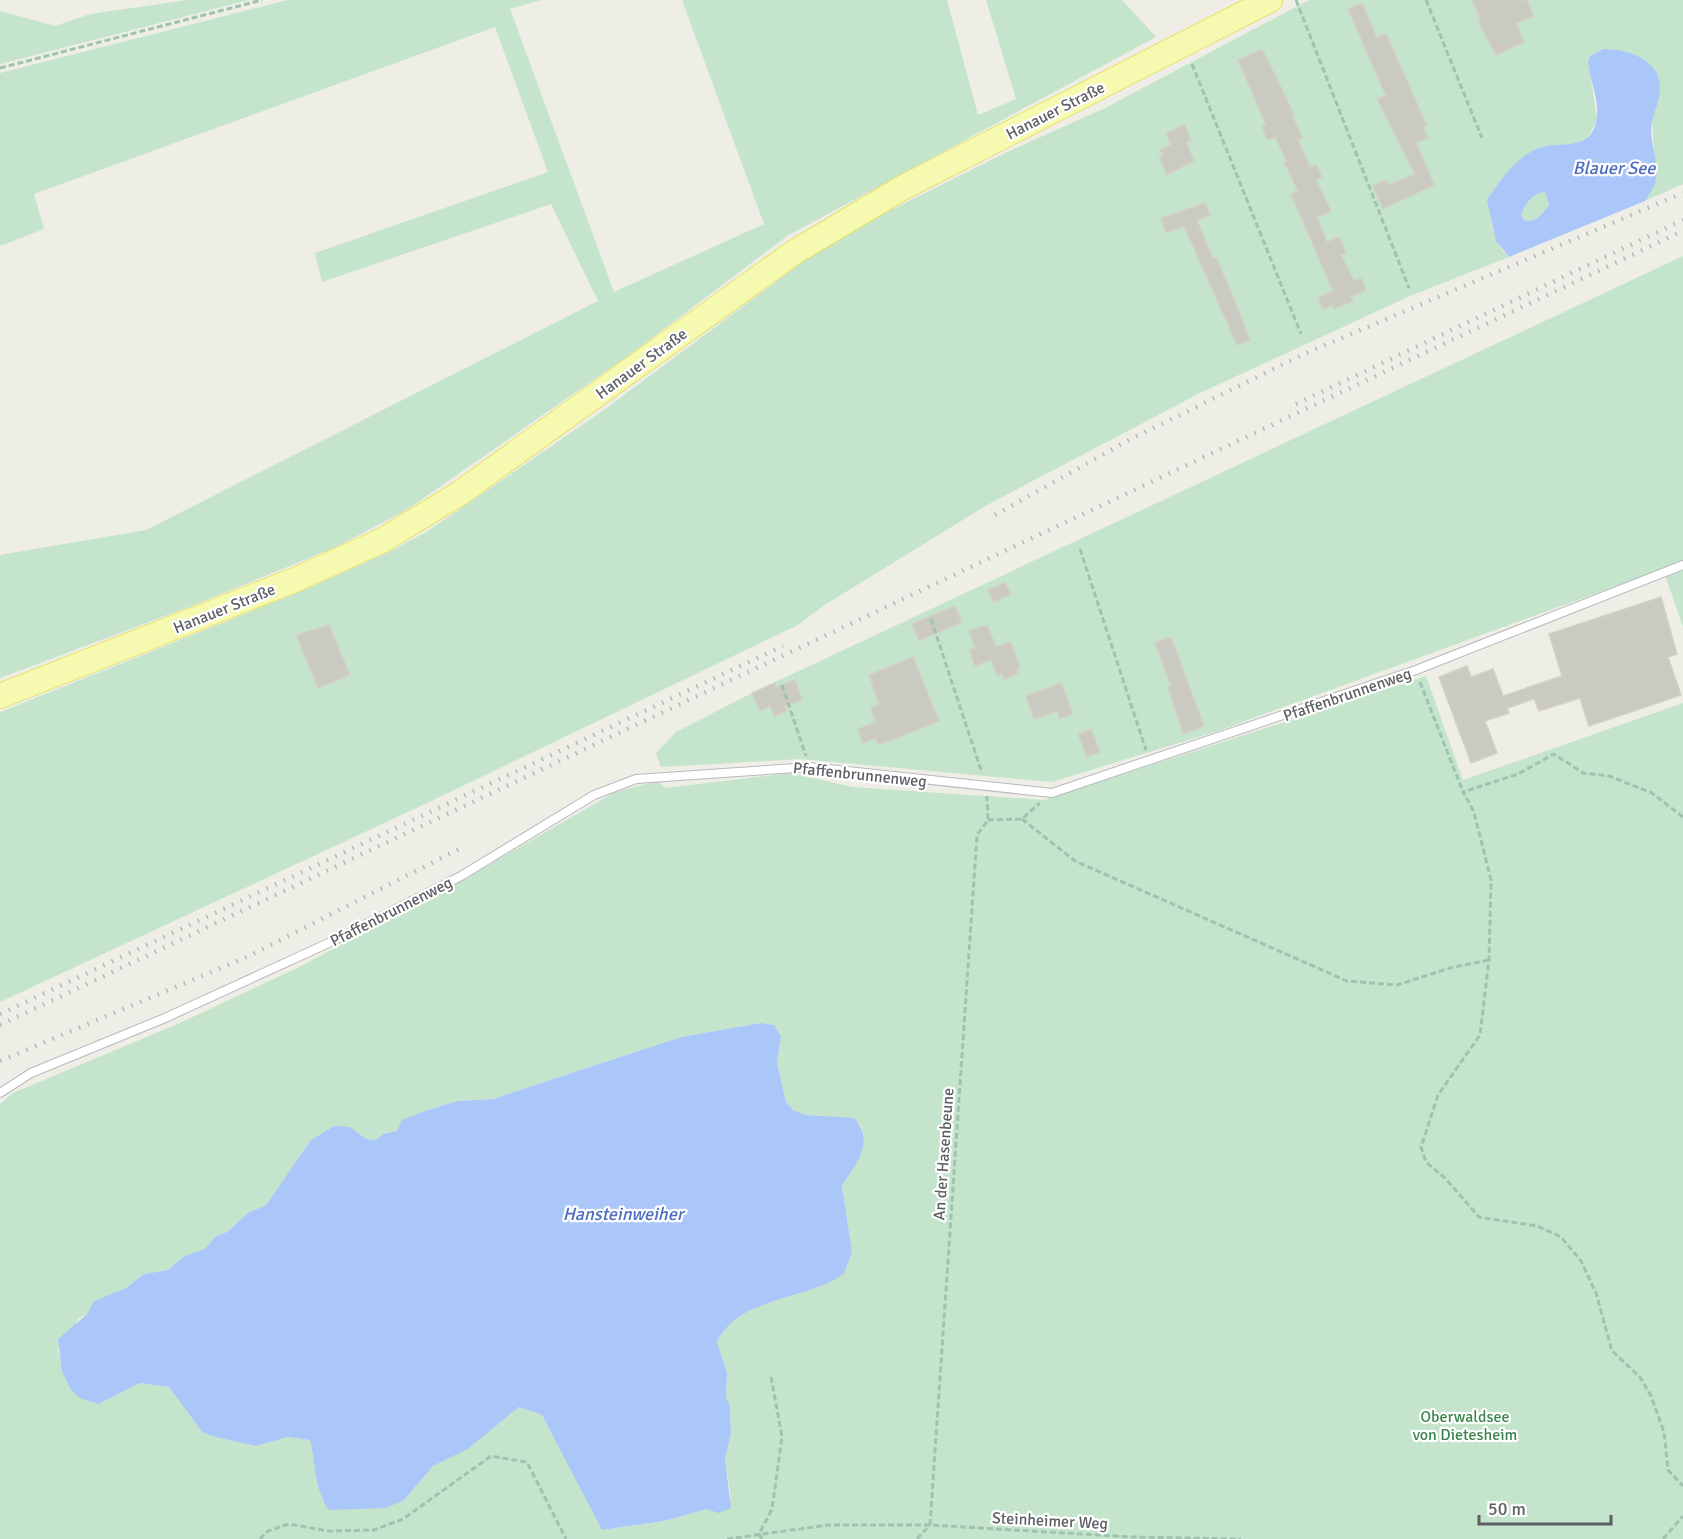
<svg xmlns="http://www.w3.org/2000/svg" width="1683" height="1539" viewBox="0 0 1683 1539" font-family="Signika,sans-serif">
	<rect width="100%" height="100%" fill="#efeee6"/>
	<!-- green -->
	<g fill="#c4e4cb" fill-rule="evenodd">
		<path d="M188,0H249L0,64V11L55,26L90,14Z"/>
		<path d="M288,0H541L510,9L614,292L764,224L682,0H947L978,115L1016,99L986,0H1122L1156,37L787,236L635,351L405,511L336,547L189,607L0,678V555L146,530L598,301L551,204L322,282L315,253L548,172L495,27L34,194L44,229L0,246V73Z"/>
		<path d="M1309,0H1683V184L1645,201L1656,181L1652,121L1660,91L1613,49H1602L1590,56L1588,61L1597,118C1594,126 1590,137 1582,141C1571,147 1560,143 1550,147C1515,160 1481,187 1493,229C1496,240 1499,249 1509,257L1410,296L1200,393L987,505L823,606L798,625L427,803L0,1002V712L302,591L389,552L428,531L604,410L808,258L891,210L1005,153L1105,108Z"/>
		<path d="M1545,192L1549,204C1542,213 1536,224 1524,220L1521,215C1525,204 1533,193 1545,192Z"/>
		<path d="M1683,256V627L1663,569L1218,731L1052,782L800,759L661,767L656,753L676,732L752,693Z"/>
		<path d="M1426,676L1463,780L1683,703V1539H0V1104L13,1093L180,1023L297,968L439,894L615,792L658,781L665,788L792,773L852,787L1044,800ZM761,1023L774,1025L781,1036L777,1063L786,1102L793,1110L805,1115L823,1116L861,1125C867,1150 857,1165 842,1184L852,1252L844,1274C805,1301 740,1296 717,1342L727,1373L726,1397L730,1405L731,1433L725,1459L731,1498L707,1509L664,1521L603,1530L542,1415L519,1407L468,1449L433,1466L404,1500L376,1508L322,1500L310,1440L288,1437L256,1446L202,1432L169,1387L140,1383L99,1404L75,1394L64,1376L58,1349L66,1332L73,1329L78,1319L87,1314L94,1301L126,1288L144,1274L168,1270L184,1256L205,1249L216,1236L227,1232L248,1213L266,1205L311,1140L334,1126L350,1128L366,1139L376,1140L383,1134L397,1131L402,1121L428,1110L457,1101L493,1099L681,1037Z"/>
	</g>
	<!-- water -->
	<g fill="#abc7f9" fill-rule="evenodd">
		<path d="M1603,49C1627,49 1661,59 1660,89C1660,102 1652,115 1651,129C1651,145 1659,164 1656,180C1655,187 1648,195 1645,201L1509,257L1496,241L1487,200C1500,180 1516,157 1539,148C1560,140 1593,154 1597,116C1599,97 1589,79 1588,61L1590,56ZM1545,192L1549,204C1543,213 1536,224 1524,220L1521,215C1525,204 1533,193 1545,192Z"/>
		<path d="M761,1023L774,1025L781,1036L777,1063L786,1102L793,1110L805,1115L854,1118C875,1140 857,1164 842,1185L852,1252L844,1274C805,1301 740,1296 717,1342L727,1373L726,1397L730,1405L731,1434L725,1459L731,1508L718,1513L707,1509L664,1521L602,1530L542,1415L519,1407L468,1449L433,1466L404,1500L386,1508L329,1510C314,1489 316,1464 310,1440L288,1437L256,1446L216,1437L202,1432L169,1387L140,1383L99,1404L80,1398L72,1391L62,1372L58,1339L87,1314L94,1301L126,1288L144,1274L168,1270L184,1256L205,1249L216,1236L227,1232L248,1213L266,1205L311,1140L334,1126L350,1127L366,1139L376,1140L383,1134L397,1131L402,1120L428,1110L457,1101L493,1099L681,1037Z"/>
	</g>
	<!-- building -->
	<g fill="#cac9c2" stroke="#d3d1c4" stroke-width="1.5">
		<path d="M1472,0H1527L1534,16L1516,23L1524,42L1496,55L1478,21L1481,20Z"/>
		<path d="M1362,3L1377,38L1385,34L1387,36L1427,126L1423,128L1428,138L1416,142L1434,185L1383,209L1373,186L1387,180L1389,185L1415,174L1377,99L1386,96L1348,9Z"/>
		<path d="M1262,49L1294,114L1292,115L1303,138L1298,140L1310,167L1316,165L1322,177L1316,180L1331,211L1317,217L1327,242L1339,237L1346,253L1341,255L1354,281L1361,278L1366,290L1351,297L1353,301L1334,309L1332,305L1323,309L1318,298L1333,291L1291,194L1298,191L1284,162L1287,161L1275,137L1267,140L1262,126L1266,125L1238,60Z"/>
		<path d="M1185,125L1191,140L1186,142L1194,161L1167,175L1159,157L1163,156L1160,150L1171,145L1166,133Z"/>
		<path d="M1205,203L1210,216L1197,220L1213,259L1216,258L1230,289L1250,340L1237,345L1184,226L1166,233L1161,218Z"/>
		<path d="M1005,582L1011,594L994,602L988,590Z"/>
		<path d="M1661,597L1677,654L1668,657L1681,695L1589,726L1580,698L1539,711L1534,699L1507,708L1509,713L1485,721L1497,753L1471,763L1439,677L1467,666L1471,677L1493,669L1503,696L1562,676L1549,634Z"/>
		<path d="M955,606L962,622L919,641L912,624Z"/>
		<path d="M329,625L350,675L318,688L296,635Z"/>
		<path d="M987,625L996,647L1011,642L1020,667L1017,668L1018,673L1004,679L1002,674L997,676L991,660L975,666L969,650L975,648L969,631Z"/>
		<path d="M1171,637L1204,726L1183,734L1168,687L1171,686L1155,643Z"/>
		<path d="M913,657L939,721L884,743L878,744L876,738L863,743L858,729L876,722L871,708L879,705L869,675Z"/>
		<path d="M795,680L802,700L784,706L787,711L774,716L770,706L760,711L752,693L775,683L776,687Z"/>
		<path d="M1061,683L1073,714L1060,719L1057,711L1034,719L1026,696Z"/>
		<path d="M1091,729L1100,752L1087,757L1078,734Z"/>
	</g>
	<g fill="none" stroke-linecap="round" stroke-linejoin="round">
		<defs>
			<path id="lane" d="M0,1093L31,1073L165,1018L333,941L461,876L594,795L636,779L810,767L1052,793L1416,670L1683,565"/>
			<path id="primary" d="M0,696L297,579L383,540L460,493L793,253L902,188L1270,0"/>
		</defs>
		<!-- lane casing -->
		<use href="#lane" stroke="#b8b9be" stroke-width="10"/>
		<!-- primary casing -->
		<use href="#primary" stroke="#e8df65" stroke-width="26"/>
		<!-- path -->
		<g stroke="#9ec4b1" stroke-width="3" stroke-dasharray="6 3" stroke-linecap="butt">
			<path d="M1296,0L1409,288"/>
			<path d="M1426,0L1482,138"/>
			<path d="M1192,64L1301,334"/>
			<path d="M0,68L262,0"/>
			<path d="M1080,549L1146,750"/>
			<path d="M931,619L982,773"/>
			<path d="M1420,682L1463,792"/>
			<path d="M782,685L806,756"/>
			<path d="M1683,817L1652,793L1609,776L1583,773L1554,754L1518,774L1463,792L1474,812L1491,880L1489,960L1480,1035L1438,1095L1421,1147L1426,1162L1445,1178L1479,1217L1537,1226L1561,1237L1581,1261L1596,1293L1612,1351L1640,1377L1651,1396L1664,1432L1668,1470L1683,1486"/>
			<path d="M1022,819L1075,861L1347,981L1397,985L1450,968L1489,960"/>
			<path d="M988,820L1022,819L1040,803"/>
			<path d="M930,1525L977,835L988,820L987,796"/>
			<path d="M260,1539L268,1531L289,1524L328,1531L374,1530L403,1519L491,1456L527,1462L566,1539"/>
			<path d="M727,1539L828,1525H930L1132,1537L1241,1539"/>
			<path d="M762,1539L759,1534L772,1509L782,1437L771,1377"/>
			<path d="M917,1539L930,1525"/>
			<path d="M1663,1539L1683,1516"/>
		</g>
		<!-- lane -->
		<use href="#lane" stroke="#fff" stroke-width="8"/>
		<!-- primary -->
		<use href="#primary" stroke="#f6fab0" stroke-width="24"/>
		<!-- rail -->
		<g stroke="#b6b6b7" stroke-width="4.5" stroke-dasharray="1.5 8" stroke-linecap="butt">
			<path d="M1296,404L1683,220"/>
			<path d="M995,515L1127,441L1304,354L1683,193"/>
			<path d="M0,1014L783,646"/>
			<path d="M0,1025L1683,231"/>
			<path d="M0,1061L247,957L463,847"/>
		</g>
	</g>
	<g text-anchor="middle" stroke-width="4.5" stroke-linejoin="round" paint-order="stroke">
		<!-- street labels -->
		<g font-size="16" fill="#5d5f65" stroke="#fff">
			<text transform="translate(1055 110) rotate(-27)" y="6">Hanauer Straße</text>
			<text transform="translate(641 363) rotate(-36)" y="6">Hanauer Straße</text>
			<text transform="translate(224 608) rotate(-22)" y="6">Hanauer Straße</text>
			<text transform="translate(1347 694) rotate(-19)" y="6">Pfaffenbrunnenweg</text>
			<text transform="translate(860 774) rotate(6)" y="6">Pfaffenbrunnenweg</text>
			<text transform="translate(391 911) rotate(-27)" y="6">Pfaffenbrunnenweg</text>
			<text transform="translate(943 1154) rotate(-86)" y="6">An der Hasenbeune</text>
			<text transform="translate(1050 1520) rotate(3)" y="6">Steinheimer Weg</text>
		</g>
		<!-- park labels -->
		<g font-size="16" fill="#3c854f" stroke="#fff">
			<text x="1465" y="1422">Oberwaldsee<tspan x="1465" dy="18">von Dietesheim</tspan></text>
		</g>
		<!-- water labels -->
		<g font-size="18" font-style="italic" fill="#4e6dbc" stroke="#fff">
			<text x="1614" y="174">Blauer See</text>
			<text x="623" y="1220">Hansteinweiher</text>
		</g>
	</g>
	<!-- scale -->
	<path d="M1479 1515v9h132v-9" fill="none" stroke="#5d5f65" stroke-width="3"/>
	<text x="1488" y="1515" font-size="18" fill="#5d5f65" stroke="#ffffff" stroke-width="4.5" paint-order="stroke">50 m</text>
</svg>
